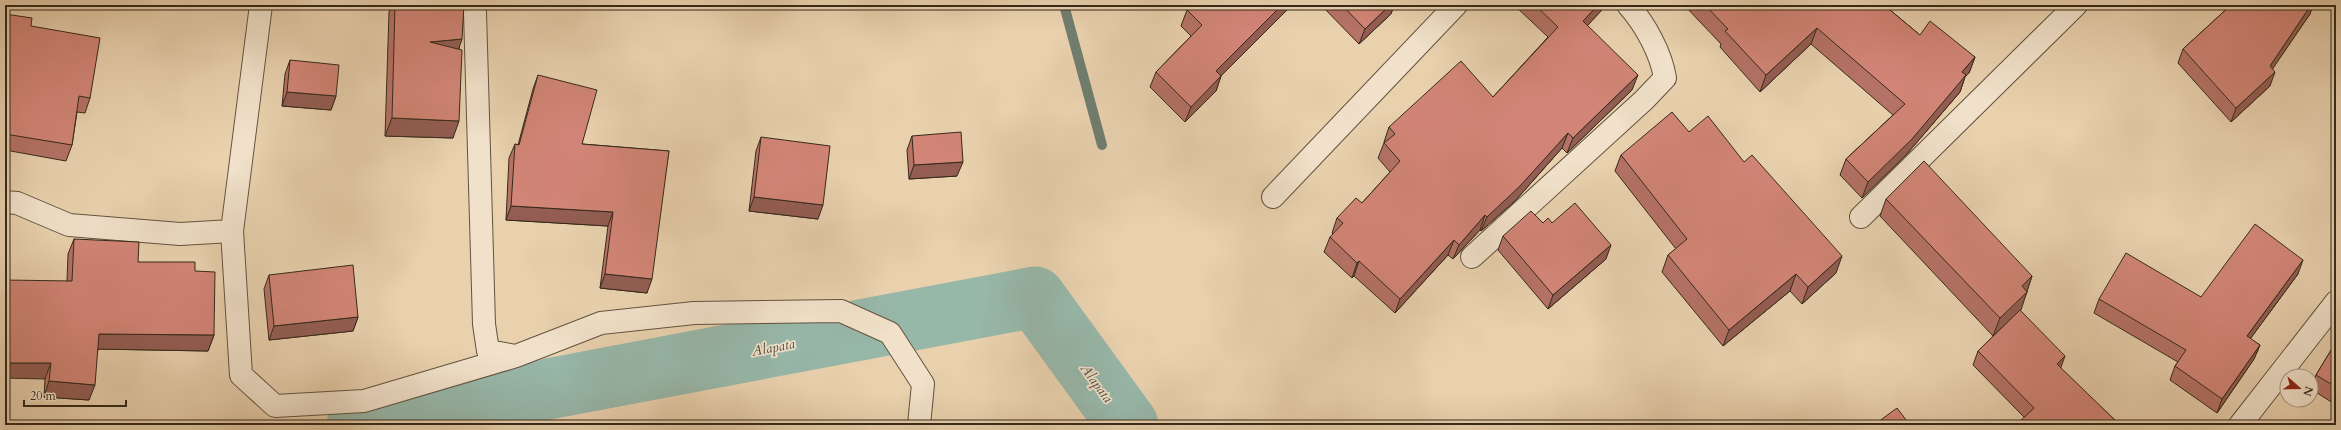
<svg xmlns="http://www.w3.org/2000/svg" width="2341" height="430" viewBox="0 0 2341 430" font-family="Cardo,serif">
	<rect width="100%" height="100%" fill="#e9d1ae"/>
	<filter id="stains"><feTurbulence type="fractalNoise" baseFrequency=".005" numOctaves="4"/><feColorMatrix values="0 0 0 0 .2 0 0 0 0 .09 0 0 0 0 .02 0 0 0 .5 -.17"/></filter>
	<radialGradient id="worn" r=".72"><stop offset=".6" stop-color="#630" stop-opacity="0"/><stop offset="1" stop-color="#630" stop-opacity=".3"/></radialGradient>
	<g fill="none" stroke-linecap="round" stroke-linejoin="round">
		<!-- stream -->
		<path stroke="#707e70" stroke-width="10" d="M1064,5L1102,145"/>
		<!-- river -->
		<path stroke="#97b7a9" stroke-width="61" d="M357,425L1035,297L1128,425"/>
		<defs>
			<g id="minor">
				<path d="M470,5L475,12L484,324L488,351L516,356L601,323L694,313L841,311L890,333L923,384L919,425"/>
				<path d="M1273,197L1456,5"/>
				<path d="M5,202L17,203L69,225L180,234L232,231L261,5"/>
				<path d="M1861,217L2076,5"/>
				<path d="M232,231L241,375L275,406L364,401L513,357"/>
				<path d="M1472,257L1644,100L1665,78C1661,53 1645,24 1628,5"/>
				<path d="M2240,425L2336,302"/>
			</g>
		</defs>
		<!-- minor casing -->
		<use href="#minor" stroke="#62533f" stroke-width="24"/>
		<!-- minor -->
		<use href="#minor" stroke="#f1e1ca" stroke-width="22"/>
	</g>
	<!-- wall -->
	<g fill="#b57266" stroke="#35291a">
		<path d="M392,5H464L459,49L453,138L385,136L389,12Z"/>
		<path d="M1292,5L1221,76L1216,91L1185,122L1150,87L1156,72L1191,36L1181,26L1187,10Z"/>
		<path d="M1321,5H1394L1391,14L1359,44Z"/>
		<path d="M1514,5H1603L1601,11L1587,25L1632,90L1567,153L1562,148L1515,201L1481,231L1480,230L1453,259L1448,255L1395,313L1354,276L1352,278L1324,252L1330,237L1333,234L1332,233L1337,218L1362,203L1390,172L1378,158L1384,143V142L1389,127L1493,97L1548,37Z"/>
		<path d="M1684,5H1884L1920,35L1975,57L1969,73L1965,77L1960,92L1906,155L1862,198L1840,175L1846,159L1893,115L1811,44L1760,92L1720,47L1721,44Z"/>
		<path d="M2231,5H2313L2310,14L2272,69L2270,86L2231,122L2178,63L2183,49Z"/>
		<path d="M5,14L31,26L90,98L85,113L77,112L72,145L66,161L5,150Z"/>
		<path d="M290,60L336,96L331,110L282,106L285,74Z"/>
		<path d="M538,75L582,144L669,151L647,293L600,288L608,226L506,220L509,158L515,144L518,145L533,89Z"/>
		<path d="M1689,132L1744,162L1836,273L1802,304L1790,291L1723,346L1662,272L1668,255L1676,249L1615,171L1621,155Z"/>
		<path d="M912,136L957,176L909,179L907,150Z"/>
		<path d="M761,137L818,219L749,211L756,151Z"/>
		<path d="M1886,199L2032,276L2027,291V292L2020,310L2060,368L2120,425L2024,417L1973,365L1978,351L2014,316L1993,336L1880,216Z"/>
		<path d="M1543,223H1552L1606,259L1548,309L1498,250L1503,236Z"/>
		<path d="M74,239L138,262L195,271L214,335L208,351L98,349L89,400L44,397L45,379L67,281L68,254Z"/>
		<path d="M2298,274L2250,339L2260,345L2254,359L2217,413L2170,380L2175,366L2178,362L2094,313L2099,299L2201,297Z"/>
		<path d="M269,275L358,317L353,331L269,340L264,289Z"/>
		<path d="M2336,342V405L2311,389L2316,375Z"/>
	</g>
	<!-- shaded-wall -->
	<g fill="#935d53" stroke="#35291a">
		<path d="M1282,5H1292L1221,76L1216,91L1185,122L1191,107L1216,71Z"/>
		<path d="M1390,5H1394L1391,14L1359,44L1365,29Z"/>
		<path d="M1598,5H1603L1601,11L1578,36L1583,21Z"/>
		<path d="M2311,5H2313L2310,14L2265,80L2270,66Z"/>
		<path d="M1817,28L1811,44L1760,92L1766,75Z"/>
		<path d="M462,39L456,57L430,42Z"/>
		<path d="M1975,57L1969,73L1965,77L1960,92L1906,155L1862,198L1868,182Z"/>
		<path d="M2275,72L2270,86L2231,122L2236,108Z"/>
		<path d="M1638,75L1632,90L1567,153L1573,138Z"/>
		<path d="M287,92L336,96L331,110L282,106Z"/>
		<path d="M392,118L459,121L453,138L385,136Z"/>
		<path d="M1568,133L1562,148L1515,201L1481,231L1487,217Z"/>
		<path d="M963,162L957,176L909,179L914,165Z"/>
		<path d="M754,197L823,205L818,219L749,211Z"/>
		<path d="M511,206L613,212L608,226L506,220Z"/>
		<path d="M1485,215L1480,230L1453,259L1459,245Z"/>
		<path d="M1454,240L1448,255L1395,313L1400,299Z"/>
		<path d="M1611,245L1606,259L1548,309L1553,295Z"/>
		<path d="M1842,256L1836,273L1802,304L1808,287Z"/>
		<path d="M2303,260L2298,274L2242,350L2247,336Z"/>
		<path d="M1359,261L1354,276L1352,278L1357,263Z"/>
		<path d="M605,274L652,279L647,293L600,288Z"/>
		<path d="M1796,274L1790,291L1723,346L1729,330Z"/>
		<path d="M2032,276L2021,310L1993,336L2000,318L2022,286Z"/>
		<path d="M358,317L353,331L269,340L274,326Z"/>
		<path d="M99,334L214,335L208,351L94,349Z"/>
		<path d="M2260,345L2254,359L2217,413L2222,399Z"/>
		<path d="M2065,356L2060,370L2057,364Z"/>
		<path d="M5,363H51L45,379L5,378Z"/>
		<path d="M49,381L95,385L89,400L44,397Z"/>
	</g>
	<!-- building -->
	<g fill="#d28577" stroke="#35291a">
		<path d="M395,5H464L462,39L430,42L462,50L459,121L392,118Z"/>
		<path d="M1192,5H1282L1216,71L1221,76L1191,107L1156,72L1202,25L1187,10Z"/>
		<path d="M1342,5H1390L1365,29Z"/>
		<path d="M1535,5H1598L1583,21L1638,75L1573,138L1568,133L1520,186L1487,217L1485,215L1459,245L1454,240L1400,299L1359,261L1357,263L1330,237L1343,223L1337,218L1356,198L1362,203L1400,161L1384,143L1395,134L1389,127L1461,61L1493,97L1558,27Z"/>
		<path d="M1705,5H1884L1920,35L1930,21L1975,57L1962,72L1966,75L1912,139L1868,182L1846,159L1905,104L1817,28L1766,75L1725,31L1728,29Z"/>
		<path d="M2231,5H2311L2270,66L2275,72L2236,108L2183,49Z"/>
		<path d="M5,14L32,18L31,26L100,38L90,98L79,96L72,145L5,134Z"/>
		<path d="M290,60L339,65L336,96L287,92Z"/>
		<path d="M538,75L597,90L582,144L669,151L652,279L605,274L613,212L511,206L515,144L519,145Z"/>
		<path d="M1672,112L1689,132L1708,116L1744,162L1752,155L1842,256L1808,287L1796,274L1729,330L1668,255L1687,239L1621,155Z"/>
		<path d="M961,132L963,162L914,165L912,136Z"/>
		<path d="M761,137L830,146L823,205L754,197Z"/>
		<path d="M1924,161L2032,276L2022,286L2027,292L2000,318L1886,199Z"/>
		<path d="M1575,203L1611,245L1553,295L1503,236L1531,211L1543,223L1548,218L1552,223Z"/>
		<path d="M2255,224L2303,260L2247,336L2260,345L2222,399L2175,366L2186,350L2099,299L2126,253L2201,297Z"/>
		<path d="M74,239L139,242L138,262H195V271L215,272L214,335L99,334L95,385L49,381L51,363H5V280L72,281Z"/>
		<path d="M353,265L358,317L274,326L269,275Z"/>
		<path d="M2020,310L2065,356L2057,364L2120,425H2016L2034,408L1978,351Z"/>
		<path d="M2336,342V387L2316,375Z"/>
		<path d="M1897,408L1910,425H1874Z"/>
	</g>
	<g text-anchor="middle" stroke-width="3.5" stroke-linejoin="round" paint-order="stroke">
		<!-- water labels -->
		<g font-size="14" font-style="italic" fill="#4e4c3e" stroke="#f1e1ca">
			<text transform="translate(773 347) rotate(-11)" y="5">Alapata</text>
			<text transform="translate(1097 383) rotate(54)" y="5">Alapata</text>
		</g>
	</g>
	<!-- margin -->
	<rect width="2341" height="430" fill="none" stroke="#e9d1ae" stroke-width="20"/>
	<rect x="6" y="6" width="2329" height="418" fill="none" stroke="#35291a" stroke-width="2"/>
	<rect x="10" y="10" width="2321" height="410" fill="none" stroke="#35291a"/>
	<!-- north arrow -->
	<g transform="translate(2299 388) rotate(110)"><circle r="19" fill="#f1e1ca" stroke="#a69784"/>
	<path d="M0-3L7 15L0 10L-7 15Z" fill="#8f2418"/>
	<text y="-6" font-size="11" font-weight="bold" text-anchor="middle" fill="#35291a">N</text>
	</g>
	<!-- scale -->
	<path d="M24 400v6h102v-6" fill="none" stroke="#35291a" stroke-width="2"/>
	<text x="30" y="400" font-size="12" fill="#35291a" stroke="#f1e1ca" stroke-width="3" paint-order="stroke">20 m</text>
	<rect width="100%" height="100%" filter="url(#stains)"/>
	<rect width="100%" height="100%" fill="url(#worn)"/>
</svg>
